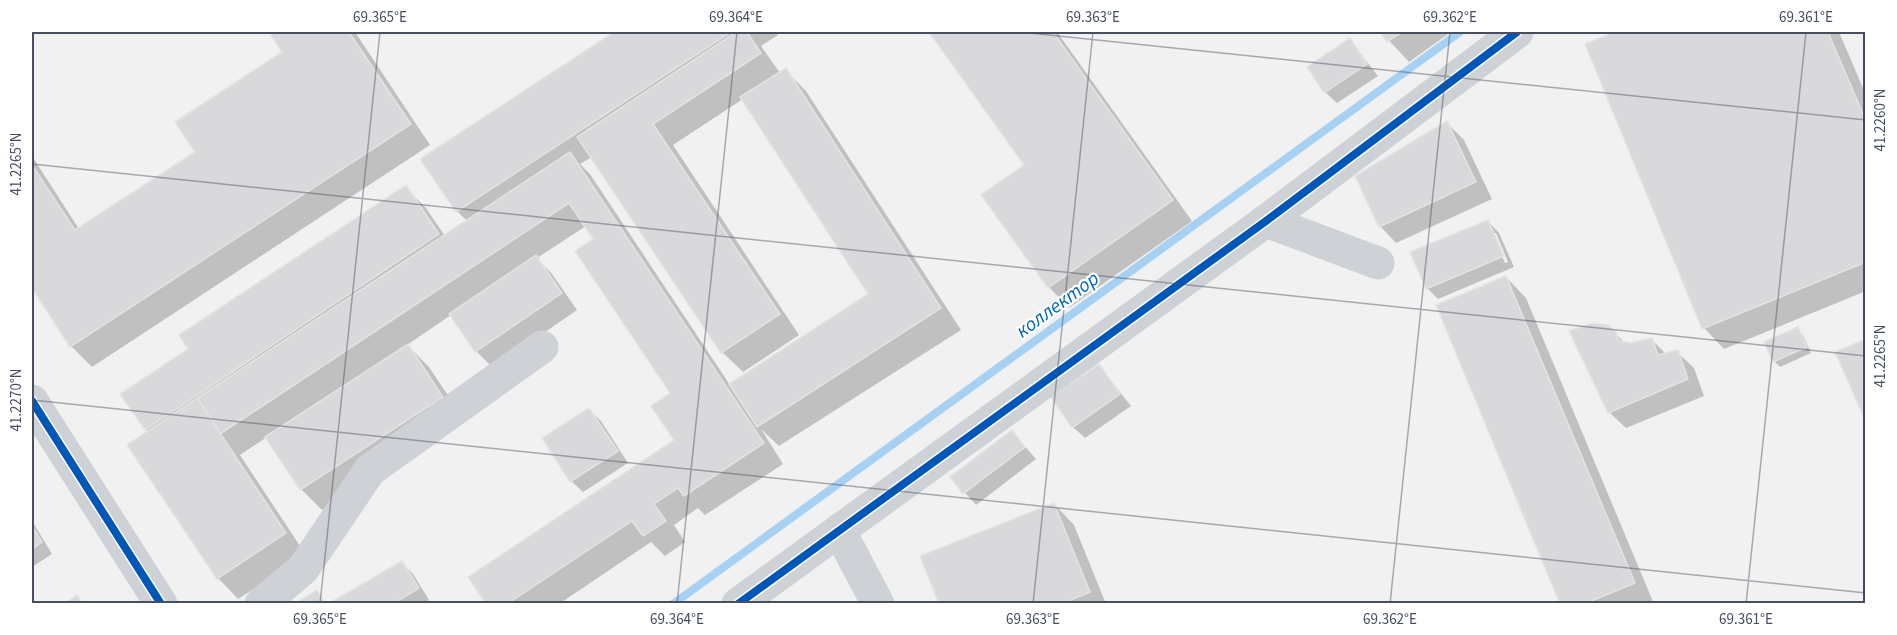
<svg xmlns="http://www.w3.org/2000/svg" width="1897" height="635" viewBox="0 0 1897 635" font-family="'Source Sans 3',sans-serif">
	<rect width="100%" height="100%" fill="#f2f1f1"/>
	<!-- shadow -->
	<g fill="#0003" fill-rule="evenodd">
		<path d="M271,32H355L430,145L92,367L71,346L32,286V156L79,229L197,152L284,52Z"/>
		<path d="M617,32H776L778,35L761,46L780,73L785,70L806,91L961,330L779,446L761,429L783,464L705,515L698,508L674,525L685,542L665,556L651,542L559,604H487L676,440L672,394L586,226L537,258L552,274L577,310L493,368L476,351L451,315L407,345L429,367L463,418L322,510L302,490L267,437L240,455L306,555L238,599L218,578L146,429L190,349L405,187L426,208L445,236L467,221L457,211L422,159ZM743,99L870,295L730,385L590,174L580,164L592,157L722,352L743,372L799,335L673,145Z"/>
		<path d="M931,32H1057L1192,221L1069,308L1049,287L1026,165Z"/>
		<path d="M1381,32H1451L1409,62Z"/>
		<path d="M1619,32H1839L1866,95V291L1724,349L1704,328L1587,45Z"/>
		<path d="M1350,40L1378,76L1337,103L1325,92Z"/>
		<path d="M1447,123L1464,140L1492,199L1396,243L1380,226Z"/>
		<path d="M1488,221L1499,233L1514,267L1438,299L1427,288ZM1492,233H1496L1508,262L1505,263Z"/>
		<path d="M1506,277L1526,298L1654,604H1562Z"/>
		<path d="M1798,329L1803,335L1811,353L1780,367L1774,361Z"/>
		<path d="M1615,333L1626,344L1651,339L1667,355L1677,352L1694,368L1704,396L1626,428L1609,412Z"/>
		<path d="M1099,366L1131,406L1085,438L1073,427Z"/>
		<path d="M589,410L601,421L628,463L583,492L571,481Z"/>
		<path d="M1012,432L1036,459L976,505L952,478Z"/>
		<path d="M1054,504L1074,525L1106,604H941Z"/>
		<path d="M32,521L52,554L32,567Z"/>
		<path d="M402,563L413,574L429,600L424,604H337Z"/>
	</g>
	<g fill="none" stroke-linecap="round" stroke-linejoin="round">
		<!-- stream -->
		<path stroke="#a6d1f3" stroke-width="8" d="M673,604L1460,32"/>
	</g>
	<!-- building -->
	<g fill="#d9d9db" stroke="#e3e2e4" stroke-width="1.5">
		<path d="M269,32H349L411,124L70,347L32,288V165L75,230L195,152L175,122L282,52Z"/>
		<path d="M614,32H731L456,212L420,159Z"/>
		<path d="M736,32H747L761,53L653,124L780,314L721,353L577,137Z"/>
		<path d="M929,32H1053L1173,200L1048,288L981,195L1024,165Z"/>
		<path d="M1380,32H1402L1387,42Z"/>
		<path d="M1615,32H1828L1866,121V262L1702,329L1585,44Z"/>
		<path d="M1350,38L1367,64L1324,93L1307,67Z"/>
		<path d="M786,68L941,308L757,427L729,384L868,294L740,97Z"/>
		<path d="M1447,121L1476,182L1379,227L1355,176Z"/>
		<path d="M570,152L764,443L684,496L678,488L654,504L666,521L643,536L632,521L507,604H486L468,577L674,440L651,406L670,393L575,251L593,239L569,203L220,434L197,398Z"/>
		<path d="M406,185L439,234L145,430L120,394L188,349L179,335Z"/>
		<path d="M1488,220L1504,256L1426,289L1410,252Z"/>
		<path d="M536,255L562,293L475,352L449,314Z"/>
		<path d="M1506,276L1635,583L1584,604H1560L1436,305Z"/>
		<path d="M1593,323L1607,325L1616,332L1619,341L1631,343L1652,338L1658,355L1678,350L1688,379L1608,413L1569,331Z"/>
		<path d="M1798,327L1807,347L1773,362L1764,342Z"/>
		<path d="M1866,339V422L1835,352Z"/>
		<path d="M408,344L443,397L300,490L265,437Z"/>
		<path d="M1099,364L1120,394L1072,428L1051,397Z"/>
		<path d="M197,398L286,533L217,579L127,445Z"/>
		<path d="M589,408L618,451L570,482L542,438Z"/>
		<path d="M1012,430L1025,447L963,494L950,477Z"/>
		<path d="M1054,503L1090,592L1061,604H939L920,556Z"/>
		<path d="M32,526L42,542L32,549Z"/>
		<path d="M402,561L419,588L393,604H335L333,601Z"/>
		<path d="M317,590L325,604H294Z"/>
		<path d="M77,595L83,604H64Z"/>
	</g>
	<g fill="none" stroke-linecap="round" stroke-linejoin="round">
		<!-- minor -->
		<g stroke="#ced1d5" stroke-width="33">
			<path d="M1266,221L1378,263"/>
			<path d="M32,401L161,604"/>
			<path d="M839,530L878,604"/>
			<path d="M261,604L303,569L370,470L542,347"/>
			<path d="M738,604L1266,221L1517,32"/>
		</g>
		<defs>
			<g id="cycleway">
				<path d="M32,401L161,604"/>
				<path d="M738,604L1266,221L1517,32"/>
			</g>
		</defs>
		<!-- cycleway casing -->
		<use href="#cycleway" stroke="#fff" stroke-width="11"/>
		<!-- cycleway -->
		<use href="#cycleway" stroke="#0057b8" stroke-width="8"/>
	</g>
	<!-- ticks -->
	<path fill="none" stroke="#464e5f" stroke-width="1.5" stroke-opacity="0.45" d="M1020,32L1866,120M32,164L1866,356M32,400L1866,593M320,604L380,32M677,604L737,32M1033,604L1093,32M1390,604L1450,32M1746,604L1806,32"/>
	<g text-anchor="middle" stroke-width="4.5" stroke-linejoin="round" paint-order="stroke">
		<!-- water labels -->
		<g font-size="20" font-style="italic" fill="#0068b8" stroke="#fff">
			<text transform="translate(1057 304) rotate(-36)" y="7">коллектор</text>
		</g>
	</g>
	<!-- border -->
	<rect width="1897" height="635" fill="none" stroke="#ffffff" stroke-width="66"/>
	<rect x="33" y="33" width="1831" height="569" fill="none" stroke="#464e5f" stroke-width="2"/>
	<g font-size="15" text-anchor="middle" fill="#464e5f">
		<text x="380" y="22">69.365°E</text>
		<text x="736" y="22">69.364°E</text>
		<text x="1093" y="22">69.363°E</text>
		<text x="1450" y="22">69.362°E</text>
		<text x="1806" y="22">69.361°E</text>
		<text transform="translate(1880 120) rotate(-90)" y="5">41.2260°N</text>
		<text transform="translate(16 164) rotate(-90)" y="5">41.2265°N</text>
		<text transform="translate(1880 356) rotate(-90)" y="5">41.2265°N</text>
		<text transform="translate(16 400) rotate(-90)" y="5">41.2270°N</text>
		<text x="320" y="624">69.365°E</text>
		<text x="677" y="624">69.364°E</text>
		<text x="1033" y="624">69.363°E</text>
		<text x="1390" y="624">69.362°E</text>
		<text x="1746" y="624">69.361°E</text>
	</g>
</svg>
